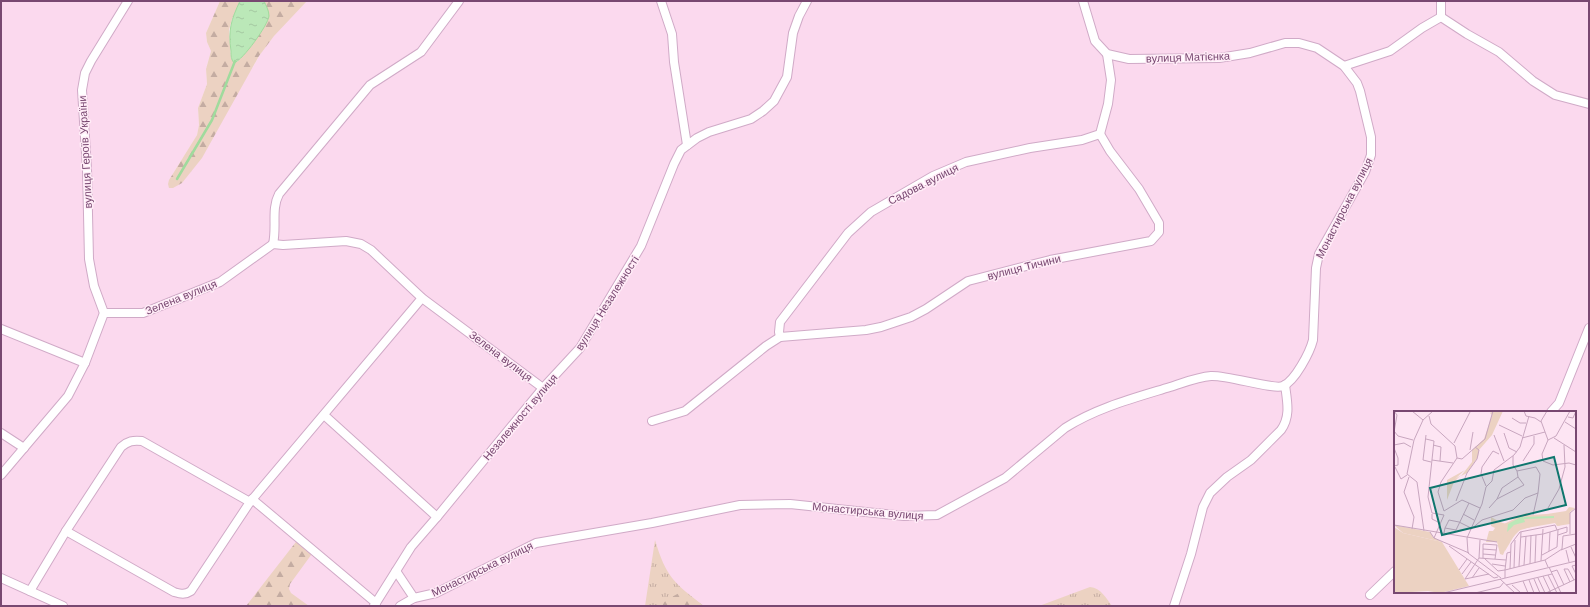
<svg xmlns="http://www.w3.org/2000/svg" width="1590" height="607" viewBox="0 0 1590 607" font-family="Helvetica,sans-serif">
	<defs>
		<pattern id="grass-tufts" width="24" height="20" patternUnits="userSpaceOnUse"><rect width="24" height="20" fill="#ecd2c2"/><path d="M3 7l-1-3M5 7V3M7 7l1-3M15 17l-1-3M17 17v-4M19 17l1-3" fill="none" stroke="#c4aca2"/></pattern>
		<pattern id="forest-firs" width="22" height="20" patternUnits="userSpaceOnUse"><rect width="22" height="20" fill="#ecd2c2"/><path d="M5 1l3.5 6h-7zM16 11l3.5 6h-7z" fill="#c4aca2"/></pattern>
		<pattern id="water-ripples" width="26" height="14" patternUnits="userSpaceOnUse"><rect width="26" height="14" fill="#bbe8b8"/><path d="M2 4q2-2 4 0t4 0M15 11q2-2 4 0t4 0" fill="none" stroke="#a4c8a2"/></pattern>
	</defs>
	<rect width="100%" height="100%" fill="#fde5f3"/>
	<!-- residential -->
	<path fill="#fbd9ee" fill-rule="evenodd" d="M1,1H220L206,33L207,42L211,51L206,68L207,84L198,108L199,125L197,135L169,180L253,67L265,46L282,26L307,1H1589V606H1ZM1395,412H1575V592H1395Z"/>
	<!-- grass -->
	<g fill="url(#grass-tufts)">
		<path d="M655,540C666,577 674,583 704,606H645Z"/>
		<path d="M1090,587C1101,588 1106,598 1112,606H1039Z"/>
	</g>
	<!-- forest -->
	<g fill="url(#forest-firs)">
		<path d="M220,1H240L232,19L229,30L231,58L237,62C244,56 263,31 266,23C269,15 267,8 264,1H307L274,36L259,56L202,158L182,183L173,188H169L168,184L169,180L197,135L199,125L198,108L207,84L206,69L211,51L207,42L206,33Z"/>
		<path d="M299,538L314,551L290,584L289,589L291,593L309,606H246Z"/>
		<path d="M683,591L704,606H661L666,600Z"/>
	</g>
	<!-- water -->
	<path fill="url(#water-ripples)" stroke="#a0db9d" d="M240,1H264C266,6 269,10 269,16C268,25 243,60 234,63C231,59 231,56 231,51C228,30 231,20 240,1Z"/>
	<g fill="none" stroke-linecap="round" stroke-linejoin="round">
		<!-- stream -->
		<path stroke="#a0db9d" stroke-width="2.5" d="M177,179L212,120L235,61"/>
		<defs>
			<g id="minor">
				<path d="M661,1L672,34L674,62L687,145"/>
				<path d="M1441,17L1467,34L1499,52L1533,81L1555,95L1589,104"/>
				<path d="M1441,17V1"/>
				<path d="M1344,66L1390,51L1422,28L1441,17"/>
				<path d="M273,244C277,227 271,209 279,194L370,85L421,52L459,1"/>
				<path d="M104,313L94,286L89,259L87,169L82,90L85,73L91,61L128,1"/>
				<path d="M1,329L85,363"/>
				<path d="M780,337L779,332L780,322L848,233L871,212L933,176L966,162L1030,148L1082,140L1100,134L1108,104L1111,80L1107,54"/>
				<path d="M1551,412L1559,403L1589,328"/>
				<path d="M324,415L437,517"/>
				<path d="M652,421L685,411L766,346L780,337L866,330L881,327L911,317L926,309L968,281L1050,260L1151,241L1159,232V223L1139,189L1110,151L1100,134"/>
				<path d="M1,433L24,448"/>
				<path d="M1,475L68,396L85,363L104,313H143L220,282L273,244L283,245L346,241L361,244L371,250L422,298L543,388"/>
				<path d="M252,499L376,603"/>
				<path d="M66,531L121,447C128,441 133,440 142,441L250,502"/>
				<path d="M396,571L414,598"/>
				<path d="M1,578L63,606"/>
				<path d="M30,591L66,531L174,592C181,594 185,595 191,591L250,502L422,298"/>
				<path d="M1370,595L1395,571"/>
				<path d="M374,606L411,547L437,517L543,388L580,348L641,246L674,164L681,150L697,138L709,132L751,119L763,111L774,101L787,77L793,33L799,16L807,1"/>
				<path d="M400,606L414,598L436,593L536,543L652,523L740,505L790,504L904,516L937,515L1005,478L1065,428C1096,408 1134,398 1170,387C1183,383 1197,377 1211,376C1228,375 1273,390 1283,386C1295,381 1310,352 1313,340L1316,268L1319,254L1365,172L1371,155V137L1360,91L1357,83L1344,66L1317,48L1299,43H1285L1250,53L1219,58L1129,59L1107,54L1095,41L1083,1"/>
				<path d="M1174,606L1191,554L1203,507L1210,493L1227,477L1251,460L1281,430C1291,416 1287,401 1285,385"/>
			</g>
		</defs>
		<!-- minor casing -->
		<use href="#minor" stroke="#d0aac7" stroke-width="10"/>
		<!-- minor -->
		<use href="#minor" stroke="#fff" stroke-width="8"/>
	</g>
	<g text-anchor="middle" stroke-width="3" stroke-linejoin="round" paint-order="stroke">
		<!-- street labels -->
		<g font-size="11" fill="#784871" stroke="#ffecf7">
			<text transform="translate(1188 57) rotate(-2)" y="4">вулиця Матієнка</text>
			<text transform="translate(85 152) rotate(-93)" y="4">вулиця Героїв України</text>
			<text transform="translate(923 184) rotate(-27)" y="4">Садова вулиця</text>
			<text transform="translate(1344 208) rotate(-63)" y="4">Монастирська вулиця</text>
			<text transform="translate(1024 267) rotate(-14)" y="4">вулиця Тичини</text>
			<text transform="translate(181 297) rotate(-22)" y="4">Зелена вулиця</text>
			<text transform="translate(607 303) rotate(-58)" y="4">вулиця Незалежності</text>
			<text transform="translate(501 356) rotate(37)" y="4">Зелена вулиця</text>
			<text transform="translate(520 417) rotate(-50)" y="4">Незалежності вулиця</text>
			<text transform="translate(868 511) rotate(5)" y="4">Монастирська вулиця</text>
			<text transform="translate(482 569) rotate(-26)" y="4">Монастирська вулиця</text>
		</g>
	</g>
	<!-- overview -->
	<g transform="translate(1394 411)">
		<rect width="182" height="182" fill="#fde5f3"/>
		<path d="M99,0H109L98,24L85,39L84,46L73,62L67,65L78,51V39L90,28L98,4L96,2ZM175,96L181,97L176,101V113L163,115L161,112L127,118L115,130L109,144L106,143L103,131H92L95,120H99L101,117L97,115V106L110,113L132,102L137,104L153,103L172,100ZM0,114L36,121L39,126L48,131L9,122Z" fill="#ecd2c2"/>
		<path d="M71,59L61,68L67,64L60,71L53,89V69ZM161,107L173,108L175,111L164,115L163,110L138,115L140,110ZM101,110L113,113V118L106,120L99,114ZM134,110L137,111V116L123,120L111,140L108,131H94L108,123L110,124L108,129L119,115ZM0,116L9,122L48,131L75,175L46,182L34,180L0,182Z" fill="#ecd2c2"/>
		<path d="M133,103L137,105L163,103V107L132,110L130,105Z" fill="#ecd2c2"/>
		<path d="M129,105L131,111L120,114L113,121L114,113Z" fill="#bbe8b8"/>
		<path fill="none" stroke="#bbe8b8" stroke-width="2" d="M130,107L160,106"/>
		<path fill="none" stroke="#c8a6bf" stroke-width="1" d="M0,0L3,4L0,21M18,0L29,9M63,0H79M130,0L132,5L141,7L147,11M35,5L37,13L61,35L63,47L47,71L44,81L50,100M174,6L179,7L182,0M118,7L126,12H132M171,11L182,18M105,14L128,25M0,20L4,25L19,29M110,22L115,37L123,41M32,24L29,49L37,51M100,24L110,50M128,27L151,21M160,27L182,41M32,28L40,30L34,86L38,102L50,104M154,29L162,25L176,0M60,32L76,1M0,34L10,32L17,36M39,34L47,36L46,50M0,37L4,47V54L0,55M76,39L79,21M119,45V54L123,60L142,56M63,47L68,48L91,28L99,0M38,49L59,52M129,50L140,33V25M149,50L148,43L154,29L147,10L153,0M149,50L159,54L175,52L182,54M1,56L7,68L13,64M15,66L10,81L20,106L18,118M92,75L87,63L88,56L99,40L105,43M103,88L130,74L124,66M62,90L73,62L83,48L85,39L81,36M95,97L103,88L108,77L124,66L123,60M154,97L165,78L171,56L170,34M50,100L68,89L86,97M38,103V108L46,112M69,103L80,109M139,104L144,82M65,111L77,117M0,114L103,131M51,117L55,109L65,111M76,119L88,109L119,99L131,87L144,82L146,63L142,56M30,120L23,71L13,63L20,29L29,9L39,0M36,121L40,127L75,142M50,122L51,117L62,119L75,92M176,123V102L182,97M127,126L149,123L173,116V121L164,124M40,127L50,104M55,135L100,167L104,166M177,136L182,147M89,138L102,139M167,139L182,133M172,139L175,151M155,140L156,121M89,143L101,144M148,144L163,136L164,119M85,147L86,129M89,147V133L103,134L101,148M90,147L104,160L111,159L113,142L117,141M147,150L149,118M141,152L142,124M98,153L111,155M136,153L137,124M130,154L132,125M182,154L178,155L182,163M125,155L127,121M154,156L151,149L168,138L169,125L182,123M155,156L167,182M120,157L121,129M116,158L117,133L126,121L161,114L163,119M65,159L73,148M157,161L163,159L170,174M68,163L77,151M95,163L71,168L85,147L112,149M154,164L163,182M149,165L157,182M78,167L85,157M107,167L74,142L73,127L88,93L92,76L98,70L100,59L120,44L126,36L135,5M111,167V159L151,149M144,167L151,182M106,168L121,182M140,168L146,182M135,169L140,182M129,170L134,182M176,171L170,158H174L180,169M112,174L158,163M118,174L127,182M49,182L182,150M81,182L106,176L110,171M152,182L182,168"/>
		<path fill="#0f766e" fill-opacity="0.15" stroke="#0f766e" stroke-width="2" d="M160,46L172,94L48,124L36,77Z"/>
		<rect width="182" height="182" fill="none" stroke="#784871" stroke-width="2"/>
	</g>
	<!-- border -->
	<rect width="1590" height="607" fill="none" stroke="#784871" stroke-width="4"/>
</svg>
